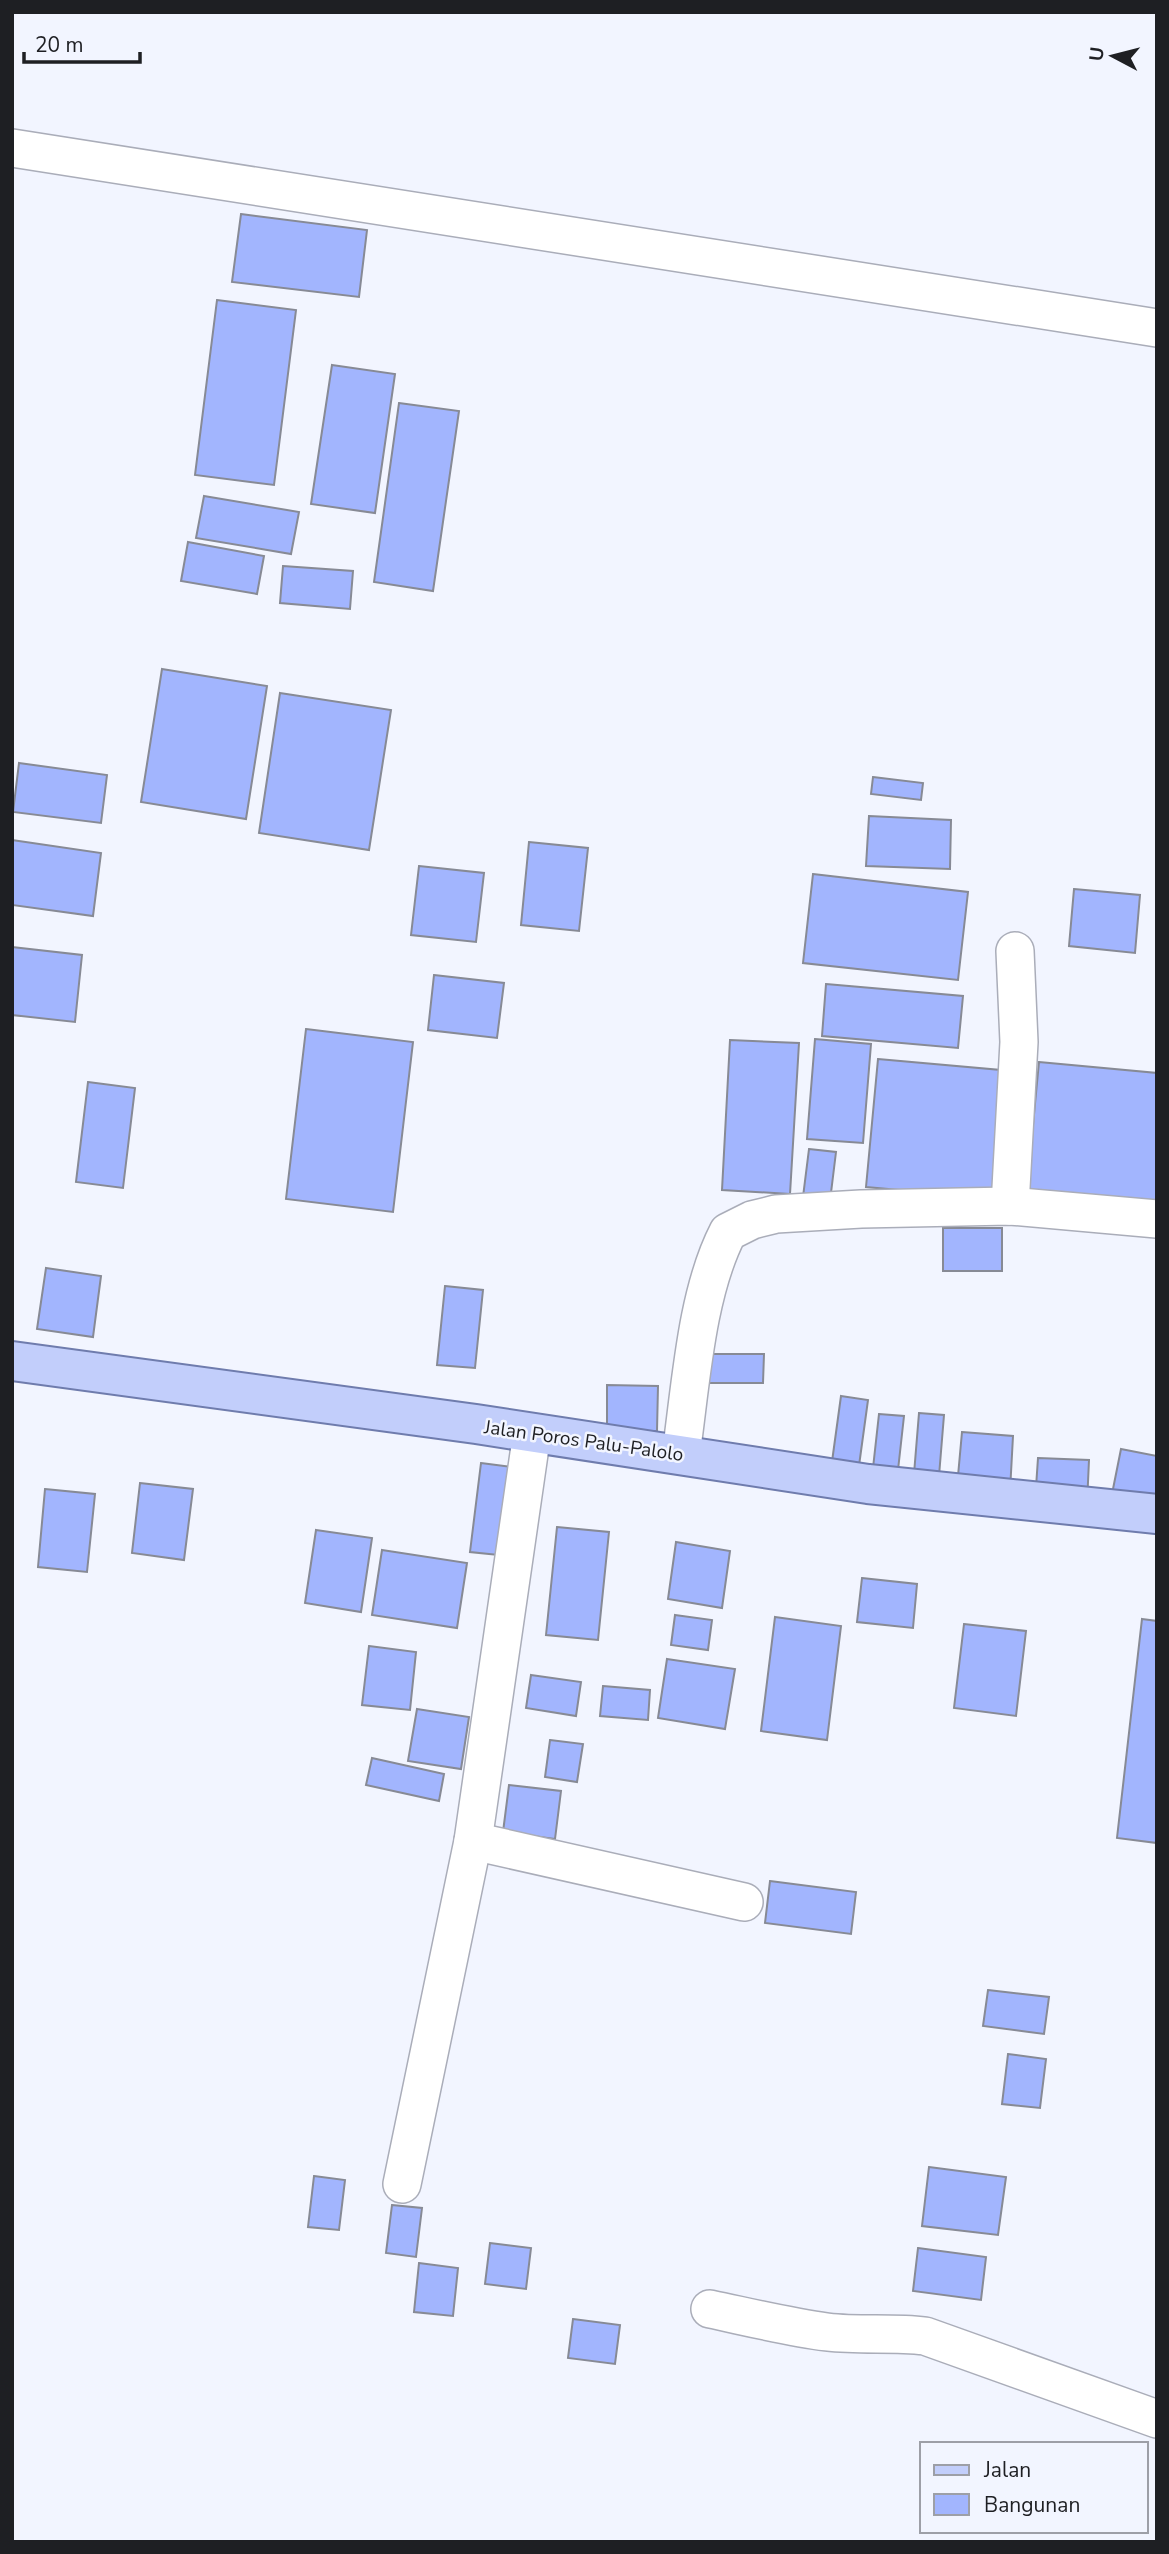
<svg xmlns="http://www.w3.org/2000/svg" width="1169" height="2554" viewBox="0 0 1169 2554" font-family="'Nunito Sans',sans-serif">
	<rect width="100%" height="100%" fill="#f2f5ff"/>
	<!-- building -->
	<g fill="#a2b5fe" stroke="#878a95" stroke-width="2">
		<path d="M241,214L367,230L359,297L232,282Z"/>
		<path d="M217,300L296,310L274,485L195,475Z"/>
		<path d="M332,365L395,374L375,513L311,504Z"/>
		<path d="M399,403L459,411L433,591L374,582Z"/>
		<path d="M204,496L299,512L291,554L196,538Z"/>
		<path d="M188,542L264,556L257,594L181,581Z"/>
		<path d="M283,566L353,571L350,609L280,603Z"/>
		<path d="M162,669L267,686L246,819L141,802Z"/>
		<path d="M280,693L391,710L369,850L259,833Z"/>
		<path d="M19,763L107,775L101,823L13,812Z"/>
		<path d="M873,777L923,783L921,800L871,794Z"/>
		<path d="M869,816L951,820L950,869L866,866Z"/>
		<path d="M12,840L101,853L93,916L12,905Z"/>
		<path d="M529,842L588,848L579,931L521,925Z"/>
		<path d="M419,866L484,873L476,942L411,935Z"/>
		<path d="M813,874L968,892L958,980L803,963Z"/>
		<path d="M1074,889L1140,895L1135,953L1069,946Z"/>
		<path d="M12,947L82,955L75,1022L12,1015Z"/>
		<path d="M434,975L504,983L497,1038L428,1030Z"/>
		<path d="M826,984L963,996L958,1048L822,1036Z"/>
		<path d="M306,1029L413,1042L393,1212L286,1199Z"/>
		<path d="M815,1039L871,1044L863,1143L807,1139Z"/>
		<path d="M730,1040L799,1043L790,1194L722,1190Z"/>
		<path d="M878,1059L1012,1071L1000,1199L866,1187Z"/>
		<path d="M1039,1062L1157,1073V1210L1026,1198Z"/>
		<path d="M88,1082L135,1088L123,1188L76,1182Z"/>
		<path d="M809,1149L836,1152L829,1209L802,1205Z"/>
		<rect x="943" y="1228" width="59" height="43"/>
		<path d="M46,1268L101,1276L93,1337L37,1329Z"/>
		<path d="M445,1286L483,1290L475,1368L437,1365Z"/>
		<path d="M708,1354H764L763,1383H708Z"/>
		<path d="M607,1385L658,1386L657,1431H607Z"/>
		<path d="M841,1396L868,1400L858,1473L831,1469Z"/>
		<path d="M919,1413L944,1415L939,1476L914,1474Z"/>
		<path d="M879,1414L904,1416L898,1470L873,1468Z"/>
		<path d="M962,1432L1013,1436L1010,1491L957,1487Z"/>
		<path d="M1121,1449L1157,1456V1489L1153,1507L1111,1499Z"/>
		<path d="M1038,1458L1089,1460L1087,1504L1035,1502Z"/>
		<path d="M481,1463L519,1468L508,1556L470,1552Z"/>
		<path d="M140,1483L193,1489L184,1560L132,1553Z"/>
		<path d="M45,1489L95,1494L87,1572L38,1567Z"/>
		<path d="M557,1527L609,1532L598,1640L546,1635Z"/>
		<path d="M316,1530L372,1538L361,1612L305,1603Z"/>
		<path d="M676,1542L730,1551L722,1608L668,1599Z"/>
		<path d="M382,1550L467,1563L457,1628L372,1615Z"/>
		<path d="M862,1578L917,1584L913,1628L857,1622Z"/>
		<path d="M675,1615L712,1620L708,1650L671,1645Z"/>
		<path d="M775,1617L841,1626L827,1740L761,1731Z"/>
		<path d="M1142,1619L1157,1621V1843L1117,1838Z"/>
		<path d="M964,1624L1026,1631L1016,1716L954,1708Z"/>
		<path d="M369,1646L416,1652L410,1710L362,1705Z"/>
		<path d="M667,1659L735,1669L725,1729L658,1718Z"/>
		<path d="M531,1675L581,1682L576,1716L526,1708Z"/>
		<path d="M603,1686L650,1690L648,1720L600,1716Z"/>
		<path d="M417,1709L469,1717L461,1769L408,1761Z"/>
		<path d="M550,1740L583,1744L577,1782L545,1777Z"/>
		<path d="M372,1758L444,1774L439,1801L366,1785Z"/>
		<path d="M509,1785L561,1791L555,1839L503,1832Z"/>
		<path d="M770,1881L856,1892L851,1934L765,1923Z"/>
		<path d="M988,1990L1049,1997L1044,2034L983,2026Z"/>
		<path d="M1008,2054L1046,2059L1040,2108L1002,2104Z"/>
		<path d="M929,2167L1006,2177L998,2235L922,2226Z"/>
		<path d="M314,2176L345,2180L339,2230L308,2227Z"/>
		<path d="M392,2205L422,2208L416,2257L386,2253Z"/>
		<path d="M490,2243L531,2248L526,2289L485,2284Z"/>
		<path d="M918,2248L986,2257L981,2300L913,2291Z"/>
		<path d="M419,2263L458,2268L453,2316L414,2312Z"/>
		<path d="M573,2319L620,2325L615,2364L568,2358Z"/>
	</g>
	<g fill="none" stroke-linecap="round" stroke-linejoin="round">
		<defs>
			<g id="minor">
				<path d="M12,148L1157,328"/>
				<path d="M1010,1206L1019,1042L1015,951"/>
				<path d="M681,1454C691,1384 696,1294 728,1232L752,1220L776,1214L861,1209L1010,1206L1157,1219"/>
				<path d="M473,1841L744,1902"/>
				<path d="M402,2184L473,1841L532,1433"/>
				<path d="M710,2309C748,2317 788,2327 827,2332C860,2336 892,2332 925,2336L1157,2419"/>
			</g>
			<path id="primary" d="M12,1361L476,1424L868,1484L1157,1514"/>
		</defs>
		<!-- minor casing -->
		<use href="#minor" stroke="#aaadb9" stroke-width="40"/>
		<!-- primary casing -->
		<use href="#primary" stroke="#6f7cad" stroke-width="42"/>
		<!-- minor -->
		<use href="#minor" stroke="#fff" stroke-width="37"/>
		<!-- primary -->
		<use href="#primary" stroke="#c2cefb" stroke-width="38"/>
	</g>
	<g text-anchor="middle" stroke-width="5" stroke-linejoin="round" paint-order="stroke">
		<!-- street labels -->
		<g font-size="19" fill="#1e1f23" stroke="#f2f5ff">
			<text transform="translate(584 1440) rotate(8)" y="7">Jalan Poros Palu-Palolo</text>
		</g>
	</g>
	<!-- border -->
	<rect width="1169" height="2554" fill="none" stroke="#1e1f23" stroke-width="28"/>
	<!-- legend -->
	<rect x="920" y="2442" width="228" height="91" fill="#f2f5ff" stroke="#9d9fa7" stroke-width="2"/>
	<rect x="934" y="2465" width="35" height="10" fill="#c2cefb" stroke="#9d9fa7" stroke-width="2"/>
	<text x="984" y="2477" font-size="21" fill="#1e1f23">Jalan</text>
	<rect x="934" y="2494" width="35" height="21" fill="#a2b5fe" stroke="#9d9fa7" stroke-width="2"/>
	<text x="984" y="2512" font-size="21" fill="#1e1f23">Bangunan</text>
	<!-- north arrow -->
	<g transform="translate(1113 56) rotate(277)" stroke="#f2f5ff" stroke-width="5" paint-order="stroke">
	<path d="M0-5L12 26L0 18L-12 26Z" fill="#1e1f23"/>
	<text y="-10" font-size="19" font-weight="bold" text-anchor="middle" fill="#1e1f23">U</text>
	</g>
	<!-- scale -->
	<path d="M24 52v10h116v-10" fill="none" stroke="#1e1f23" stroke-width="3.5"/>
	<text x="35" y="52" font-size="21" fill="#1e1f23" stroke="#f2f5ff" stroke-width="5" paint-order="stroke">20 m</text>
</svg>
